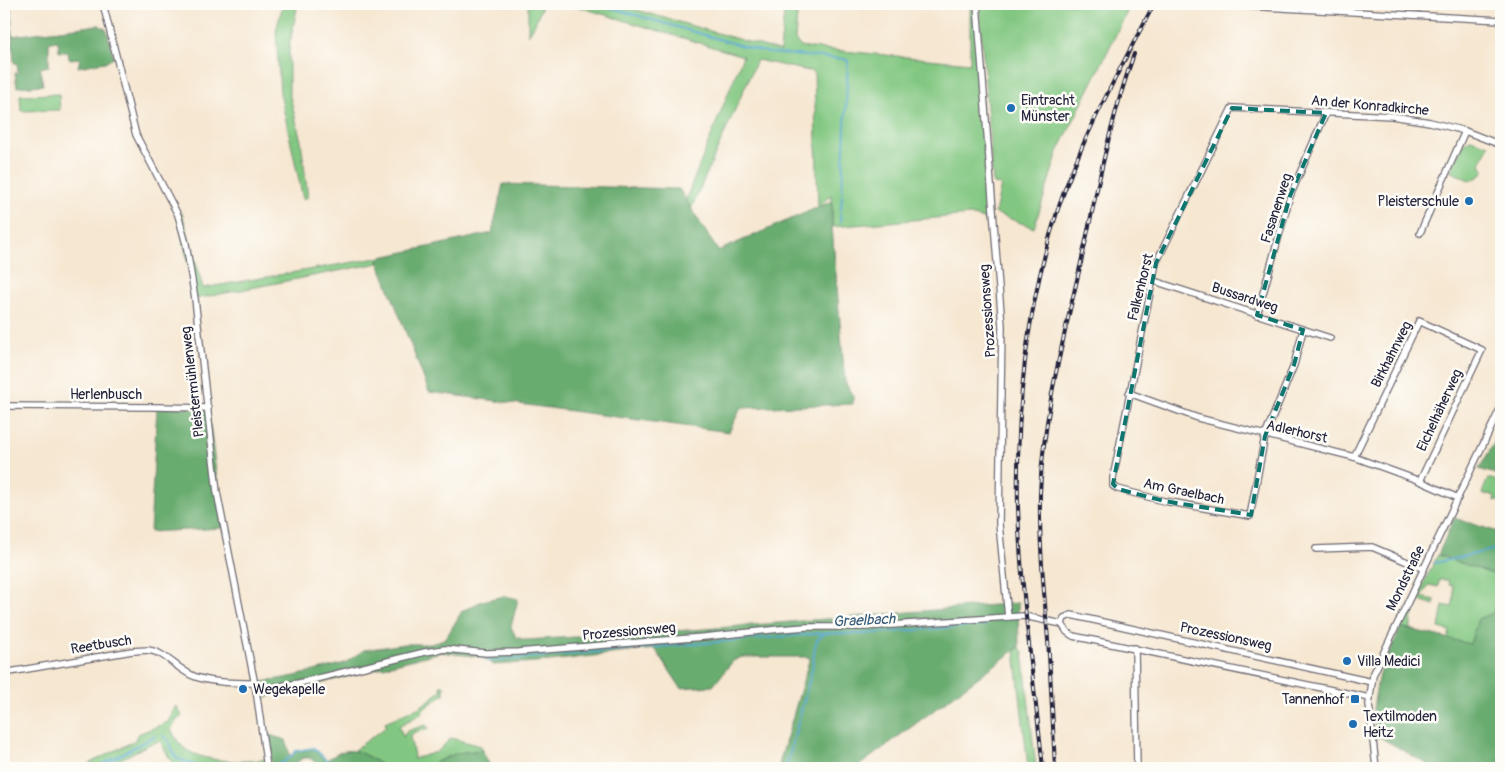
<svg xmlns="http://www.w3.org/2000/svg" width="1505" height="772" viewBox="0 0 1505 772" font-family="Pangolin,sans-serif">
	<rect width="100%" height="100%" fill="#fdfcf7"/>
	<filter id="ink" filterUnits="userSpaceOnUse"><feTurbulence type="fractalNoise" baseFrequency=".02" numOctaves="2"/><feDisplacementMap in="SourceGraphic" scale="10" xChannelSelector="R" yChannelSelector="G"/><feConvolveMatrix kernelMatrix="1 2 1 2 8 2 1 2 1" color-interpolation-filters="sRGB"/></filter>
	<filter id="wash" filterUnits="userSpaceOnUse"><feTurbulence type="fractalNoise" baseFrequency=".0096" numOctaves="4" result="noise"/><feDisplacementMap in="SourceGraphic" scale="20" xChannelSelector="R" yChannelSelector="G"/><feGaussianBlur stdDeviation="1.12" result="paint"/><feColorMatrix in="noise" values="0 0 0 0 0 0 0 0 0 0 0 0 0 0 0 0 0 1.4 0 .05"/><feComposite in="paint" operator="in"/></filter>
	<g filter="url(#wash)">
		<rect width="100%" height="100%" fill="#f6e7d1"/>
		<!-- green -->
		<g fill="#82c781" stroke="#52745e">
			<path d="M4,4H8L12,11V36L5,40L4,61Z"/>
			<path d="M283,4H298L289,47V92L301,141L308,197L303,199L280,93L276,31Z"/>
			<path d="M528,4H543L533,28L528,35Z"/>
			<path d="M569,4H616L780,51L785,4H798L795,40L801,47L970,63V4H975L990,221L970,215L832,227V195L818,207L814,72L757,60L691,209L686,199L743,56Z"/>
			<path d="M979,4H1131L1058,152L1034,228L995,213L1001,185L993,184Z"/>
			<path d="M59,94L60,110L21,111L20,95Z"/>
			<path d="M1471,139L1489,145L1480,164L1485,169L1481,175L1471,181L1450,171L1465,141Z"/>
			<path d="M182,213L203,288L377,258L379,263L195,299L178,215Z"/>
			<path d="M1488,478L1501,482V502L1494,500L1495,496L1488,494L1483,495L1482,493Z"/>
			<path d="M1438,555L1501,577V585L1493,613L1478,619L1470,644L1448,639L1450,631L1439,628L1443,605L1452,607L1454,597L1453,586L1449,585L1448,580H1439L1438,587L1429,585L1421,597L1435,600L1434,605L1419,600L1411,620V630L1401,627Z"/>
			<path d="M1019,647L1023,652L1036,768H1028L1015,651Z"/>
			<path d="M441,685L444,686V694L422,710L421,714L399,726L403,737L407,731L426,725L429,728L413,733L410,737L414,756L413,759L437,752L451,738L481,746L482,750L457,753L423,768H386L372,759L354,750L386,727L385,722L420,707L441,691Z"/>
			<path d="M176,705L182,716L177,720L171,729C174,735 177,741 182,746C199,763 244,763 266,759L267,768H175L160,741L150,744L104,768H80L134,741L138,734L168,722Z"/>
		</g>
		<!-- forest -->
		<g fill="#69ac6f" stroke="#466755">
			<path d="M99,25L107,30L114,58L105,62L78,67L80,58L69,59L68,52H59L58,41L49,42V66L40,68L43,85L17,87L15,73H18L17,63H14L12,36Z"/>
			<path d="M503,184L679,189L718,251L832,201V227L845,382L853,396V404L741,408L729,432L429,392L377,258L492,233Z"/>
			<path d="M157,407L208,408L223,528L150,532Z"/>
			<path d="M1501,431V476L1479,469Z"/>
			<path d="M1454,518L1501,533V577L1438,555Z"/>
			<path d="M1501,585V768H1434L1380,737L1376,738L1373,708L1378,678L1401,627L1470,644L1478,619L1493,613Z"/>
			<path d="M505,596L518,599L511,627L516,637L526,640L705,629L1018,603L1019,647L856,768H778L810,657H742L733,661L713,686L681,688L655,649L549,661L494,665L481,657L441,652L264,698L262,690V682L295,676L345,663L364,650L404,644H431L446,638L462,611L482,601Z"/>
			<path d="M269,735L286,740L290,756L296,751L314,748L326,760C332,757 339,752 345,751C359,748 375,761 386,768H322L310,758H303L290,767L272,768Z"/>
			<path d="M482,750L491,768H423L457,753Z"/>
		</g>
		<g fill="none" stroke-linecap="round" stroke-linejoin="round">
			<!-- stream -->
			<g stroke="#51a4cc" stroke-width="2">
				<path d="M598,4L753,49L770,53L844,59L848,61L842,192"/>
				<path d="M840,223L842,196"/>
				<path d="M1435,563L1501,548"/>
				<path d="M487,661L825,633L861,634L986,625"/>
				<path d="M163,736L168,740L176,758L201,768"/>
				<path d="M274,766C283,764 290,758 296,751L314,748L326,760L340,768"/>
				<path d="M96,768L155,736"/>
				<path d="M786,768L812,670L815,646L817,640L825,633"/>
			</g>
		</g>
	</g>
	<g filter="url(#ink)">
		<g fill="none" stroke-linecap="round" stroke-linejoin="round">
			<defs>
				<g id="minor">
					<path d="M103,4L136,135L178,215L186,244L195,299L217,492L256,690L267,768"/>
					<path d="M977,4L1002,326L999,524L1008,617"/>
					<path d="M1210,4L1501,20"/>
					<path d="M1420,233L1465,131"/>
					<path d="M1151,280L1330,338"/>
					<path d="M1257,315L1290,196L1326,113"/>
					<path d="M1303,330L1294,365L1265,436L1250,516L1164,501L1118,489L1113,486V478L1156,263L1232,108L1392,116L1430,122L1465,131L1501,145"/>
					<path d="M1129,393L1198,418L1354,457L1420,481L1458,498"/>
					<path d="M4,406L157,407L208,408"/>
					<path d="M1354,457L1419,321L1482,350L1420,481"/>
					<path d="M1316,549L1372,547L1424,569"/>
					<path d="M1062,624L1064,618L1071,615L1372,682"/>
					<path d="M1062,624L1067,632L1073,636L1370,698"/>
					<path d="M1135,648L1137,768"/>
					<path d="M4,673L132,651C137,651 143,650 148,650C166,652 178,671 196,677C215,683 235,683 255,683"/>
					<path d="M256,690L299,683L425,652L445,649L486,653L518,652L704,637L780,629L806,627H863L1008,617L1024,616L1062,624"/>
					<path d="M1376,768L1369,704L1373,675L1501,407"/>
				</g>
			</defs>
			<!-- minor casing -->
			<use href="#minor" stroke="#6c6770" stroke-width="8"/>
			<!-- minor -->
			<use href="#minor" stroke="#fff" stroke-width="5.5"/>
			<defs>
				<g id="rail">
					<path d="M1043,768C1034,682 1021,594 1018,507C1016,407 1027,305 1058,209C1082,137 1119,71 1154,4"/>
					<path d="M1055,768C1053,726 1051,683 1048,640C1044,591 1039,542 1040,493C1043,416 1063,341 1080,267C1096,196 1109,123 1134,54"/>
				</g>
			</defs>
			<!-- rail casing -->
			<use href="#rail" stroke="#22223b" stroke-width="4"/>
			<!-- rail -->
			<use href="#rail" stroke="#fdfcf7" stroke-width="2" stroke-dasharray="5.5" stroke-linecap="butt"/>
		</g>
	</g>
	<!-- marked area -->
	<path fill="none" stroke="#0f766e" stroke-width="4" stroke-dasharray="10 6" stroke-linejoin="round" d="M1232,108L1326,113L1290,196L1257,315L1303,330L1294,365L1265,436L1251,515L1164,501L1118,489L1113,484L1156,263Z"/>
	<!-- markers -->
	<g fill="#1f6fb2" stroke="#fdfcf7" stroke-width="2">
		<circle cx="1011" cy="108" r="5"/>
		<circle cx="1469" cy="201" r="5"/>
		<circle cx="1347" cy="661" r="5"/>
		<circle cx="243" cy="689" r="5"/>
		<rect x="1350" y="694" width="10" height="10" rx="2.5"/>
		<circle cx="1353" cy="724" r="5"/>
	</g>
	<g text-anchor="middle" stroke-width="5" stroke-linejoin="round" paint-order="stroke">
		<!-- poi labels -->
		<g font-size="14" fill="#22223b" stroke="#fdfcf7" text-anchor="start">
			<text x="1021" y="105">Eintracht<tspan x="1021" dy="16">Münster</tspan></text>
			<text x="1459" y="206" text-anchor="end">Pleisterschule</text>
			<text x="1357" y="666">Villa Medici</text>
			<text x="253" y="694">Wegekapelle</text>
			<text x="1345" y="704" text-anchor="end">Tannenhof</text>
			<text x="1363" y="721">Textilmoden<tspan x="1363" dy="16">Heitz</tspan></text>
		</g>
		<!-- street labels -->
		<g font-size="14" fill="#22223b" stroke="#fdfcf7">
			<text transform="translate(1370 105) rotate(5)" y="5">An der Konradkirche</text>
			<text transform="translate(1276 208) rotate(-72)" y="5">Fasanenweg</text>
			<text transform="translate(1140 287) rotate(-76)" y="5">Falkenhorst</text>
			<text transform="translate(1245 297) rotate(18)" y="5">Bussardweg</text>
			<text transform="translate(987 311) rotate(-94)" y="5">Prozessionsweg</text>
			<text transform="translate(1391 354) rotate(-63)" y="5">Birkhahnweg</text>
			<text transform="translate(192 382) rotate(-97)" y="5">Pleistermühlenweg</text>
			<text x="106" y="399">Herlenbusch</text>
			<text transform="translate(1439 410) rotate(-65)" y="5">Eichelhäherweg</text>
			<text transform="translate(1297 431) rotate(13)" y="5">Adlerhorst</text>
			<text transform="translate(1184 491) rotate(12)" y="5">Am Graelbach</text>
			<text transform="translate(1405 578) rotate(-64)" y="5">Mondstraße</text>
			<text transform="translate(629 631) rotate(-5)" y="5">Prozessionsweg</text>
			<text transform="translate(1226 636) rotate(12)" y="5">Prozessionsweg</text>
			<text transform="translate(101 644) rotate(-9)" y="5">Reetbusch</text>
		</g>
		<!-- water labels -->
		<g font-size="15" font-style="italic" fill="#375c7c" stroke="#fdfcf7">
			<text transform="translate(864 620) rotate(-3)" y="5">Graelbach</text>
		</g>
	</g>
	<!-- margin -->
	<rect width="1505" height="772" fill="none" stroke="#fdfcf7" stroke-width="20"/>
</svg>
